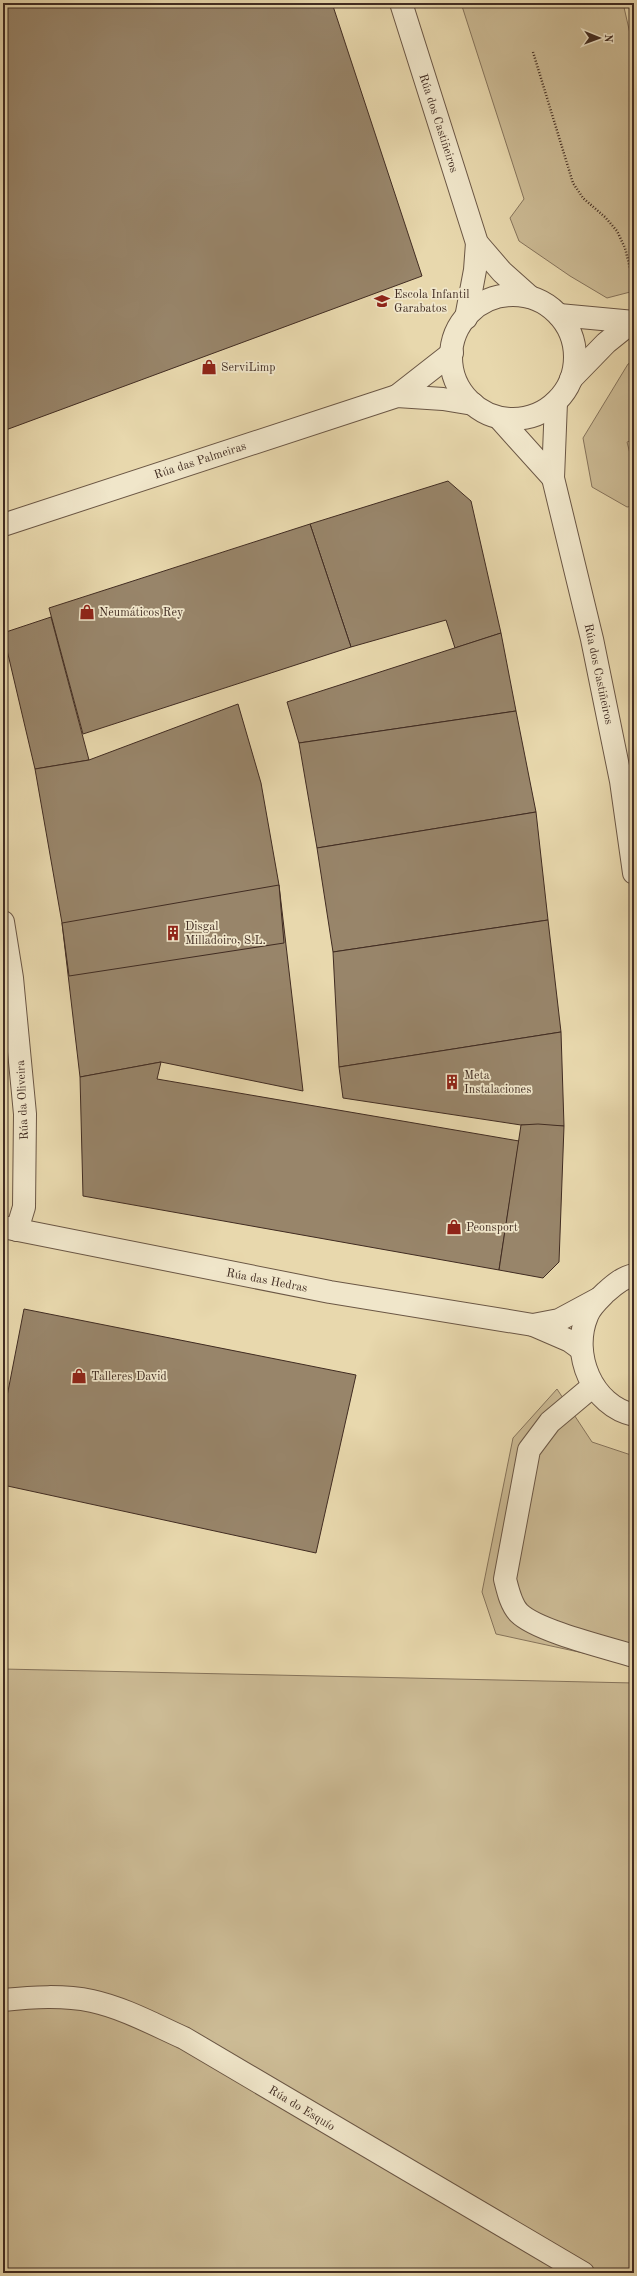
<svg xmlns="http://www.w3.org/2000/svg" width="637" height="2276" viewBox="0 0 637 2276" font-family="'Old Standard TT',serif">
	<rect width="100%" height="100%" fill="#e8d8ad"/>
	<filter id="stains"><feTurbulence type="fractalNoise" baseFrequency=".005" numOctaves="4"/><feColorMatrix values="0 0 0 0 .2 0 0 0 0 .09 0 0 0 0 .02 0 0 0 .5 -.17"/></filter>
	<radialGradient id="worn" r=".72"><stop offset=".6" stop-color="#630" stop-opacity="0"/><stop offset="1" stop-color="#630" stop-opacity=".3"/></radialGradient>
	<!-- green -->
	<g fill="#ccbb95" stroke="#86745c">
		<path d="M461,3H623L634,51V291L607,298L570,276L519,241L510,218L524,199Z"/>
		<path d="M634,361V440L627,442L634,469V506L627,507L592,487L583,438L628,364Z"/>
		<path d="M557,1389L592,1442L634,1456V1664L496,1634L482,1592L513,1438Z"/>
		<path d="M3,1669L634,1683V2273H3Z"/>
	</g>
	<!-- building -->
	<g fill="#98856a" stroke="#412c22">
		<path d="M3,3H332L422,276L3,431Z"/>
		<path d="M448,481L471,501L501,633L455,648L446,620L351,647L310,524Z"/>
		<path d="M310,524L351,647L83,734L49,608Z"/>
		<path d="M51,617L89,760L35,769L3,633Z"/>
		<path d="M501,633L516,711L299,743L287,702Z"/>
		<path d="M238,704L261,783L279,885L303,1091L161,1062L80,1077L62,923L35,769L89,760Z"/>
		<path d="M516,711L536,812L317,848L299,743Z"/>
		<path d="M536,812L548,920L333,952L317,848Z"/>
		<path d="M279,885L284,943L69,976L62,923Z"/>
		<path d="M548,920L561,1032L339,1067L333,952Z"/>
		<path d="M561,1032L564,1126L521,1125L343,1098L339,1067Z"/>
		<path d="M161,1062L157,1079L519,1141L499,1270L83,1196L80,1077Z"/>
		<path d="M538,1124L564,1126L559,1262L543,1278L499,1270L521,1125Z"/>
		<path d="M24,1309L356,1375L316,1553L3,1485V1417Z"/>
	</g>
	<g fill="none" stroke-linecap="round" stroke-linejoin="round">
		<defs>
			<g id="minor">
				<path d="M401,3L477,243L502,272L530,297"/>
				<circle cx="513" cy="357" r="62"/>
				<path d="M559,315L634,322"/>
				<path d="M466,318L475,270L477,243"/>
				<path d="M571,379L606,343L632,322"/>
				<path d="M397,396L452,353"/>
				<path d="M556,402L553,478L592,639L621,781L634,873"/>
				<path d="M499,418L553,478"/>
				<path d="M3,525L397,396L443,399L473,404"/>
				<path d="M3,922L12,978L25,1114L24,1207L17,1230"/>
				<path d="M3,1227L330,1292L533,1325L570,1341L581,1349"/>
				<path d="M634,1275C623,1277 614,1285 606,1292C599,1299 590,1307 587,1316C571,1354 592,1406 634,1415"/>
				<path d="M533,1325L559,1320L598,1299"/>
				<path d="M593,1386L550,1422L529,1450L505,1579C508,1591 511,1605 519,1613C537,1631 608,1648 634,1656"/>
				<path d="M3,2000C33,1997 63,1995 92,2001C124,2008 155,2025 184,2038L583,2273"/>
			</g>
		</defs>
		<!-- minor casing -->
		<use href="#minor" stroke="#6b5745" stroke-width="24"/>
		<!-- path -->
		<path stroke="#412c22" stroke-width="2.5" stroke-dasharray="1 2" stroke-linecap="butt" d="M533,52L573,183L583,198L605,217L617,231L625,248L634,284"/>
		<!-- minor -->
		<use href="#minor" stroke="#f0e6ca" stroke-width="22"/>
	</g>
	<!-- icons -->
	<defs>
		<symbol id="school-bare" viewBox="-9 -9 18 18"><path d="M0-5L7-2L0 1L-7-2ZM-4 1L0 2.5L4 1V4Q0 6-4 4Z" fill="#8f2418" stroke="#f0e6ca" stroke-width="2.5" paint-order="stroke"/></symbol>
		<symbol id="shop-bare" viewBox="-9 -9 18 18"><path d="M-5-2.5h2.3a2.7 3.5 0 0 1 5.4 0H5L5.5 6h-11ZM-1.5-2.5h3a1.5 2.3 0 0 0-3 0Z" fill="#8f2418" stroke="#f0e6ca" stroke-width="2.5" paint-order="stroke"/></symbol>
		<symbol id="building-bare" viewBox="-9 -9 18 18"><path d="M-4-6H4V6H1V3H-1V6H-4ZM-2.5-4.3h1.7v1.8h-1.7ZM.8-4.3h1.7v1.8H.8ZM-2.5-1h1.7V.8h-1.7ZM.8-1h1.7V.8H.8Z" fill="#8f2418" stroke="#f0e6ca" stroke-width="2.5" paint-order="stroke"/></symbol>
	</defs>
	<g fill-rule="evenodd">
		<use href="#school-bare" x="371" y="290" width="22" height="22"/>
		<use href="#shop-bare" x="198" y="356" width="22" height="22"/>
		<use href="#shop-bare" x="76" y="601" width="22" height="22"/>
		<use href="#building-bare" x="162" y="922" width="22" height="22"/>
		<use href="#building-bare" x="441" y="1071" width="22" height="22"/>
		<use href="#shop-bare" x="443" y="1216" width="22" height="22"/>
		<use href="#shop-bare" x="68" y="1365" width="22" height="22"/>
	</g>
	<g text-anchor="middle" stroke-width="3.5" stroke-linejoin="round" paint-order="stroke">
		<!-- street labels -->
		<g font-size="12" fill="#412c22" stroke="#f0e6ca">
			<text transform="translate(439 123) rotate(72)" y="4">Rúa dos Castiñeiros</text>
			<text transform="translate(200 460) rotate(-18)" y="4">Rúa das Palmeiras</text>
			<text transform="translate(599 674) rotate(78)" y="4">Rúa dos Castiñeiros</text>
			<text transform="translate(22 1100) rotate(-93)" y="4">Rúa da Oliveira</text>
			<text transform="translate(267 1280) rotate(11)" y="4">Rúa das Hedras</text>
			<text transform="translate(302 2108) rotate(31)" y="4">Rúa do Esquío</text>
		</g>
		<!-- poi labels -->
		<g font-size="12" fill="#412c22" stroke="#f0e6ca" text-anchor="start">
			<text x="394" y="298">Escola Infantil<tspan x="394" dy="14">Garabatos</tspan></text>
			<text x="221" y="371">ServiLimp</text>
			<text x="99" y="616">Neumáticos Rey</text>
			<text x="185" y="930">Disgal<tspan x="185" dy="14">Milladoiro, S.L.</tspan></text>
			<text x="464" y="1079">Meta<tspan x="464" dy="14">Instalaciones</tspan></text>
			<text x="466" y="1231">Peonsport</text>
			<text x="91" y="1380">Talleres David</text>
		</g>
	</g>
	<!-- margin -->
	<rect width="637" height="2276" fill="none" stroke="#e8d8ad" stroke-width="16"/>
	<rect x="4" y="4" width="629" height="2268" fill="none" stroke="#412c22" stroke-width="2"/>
	<rect x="8" y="8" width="621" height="2260" fill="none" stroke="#412c22"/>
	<!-- north arrow -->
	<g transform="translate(599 38) rotate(91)" stroke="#f0e6ca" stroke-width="3" paint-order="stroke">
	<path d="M0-3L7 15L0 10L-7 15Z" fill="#412c22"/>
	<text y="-6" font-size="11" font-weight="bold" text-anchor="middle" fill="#412c22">N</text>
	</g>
	<rect width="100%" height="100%" filter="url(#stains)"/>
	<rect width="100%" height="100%" fill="url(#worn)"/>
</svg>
